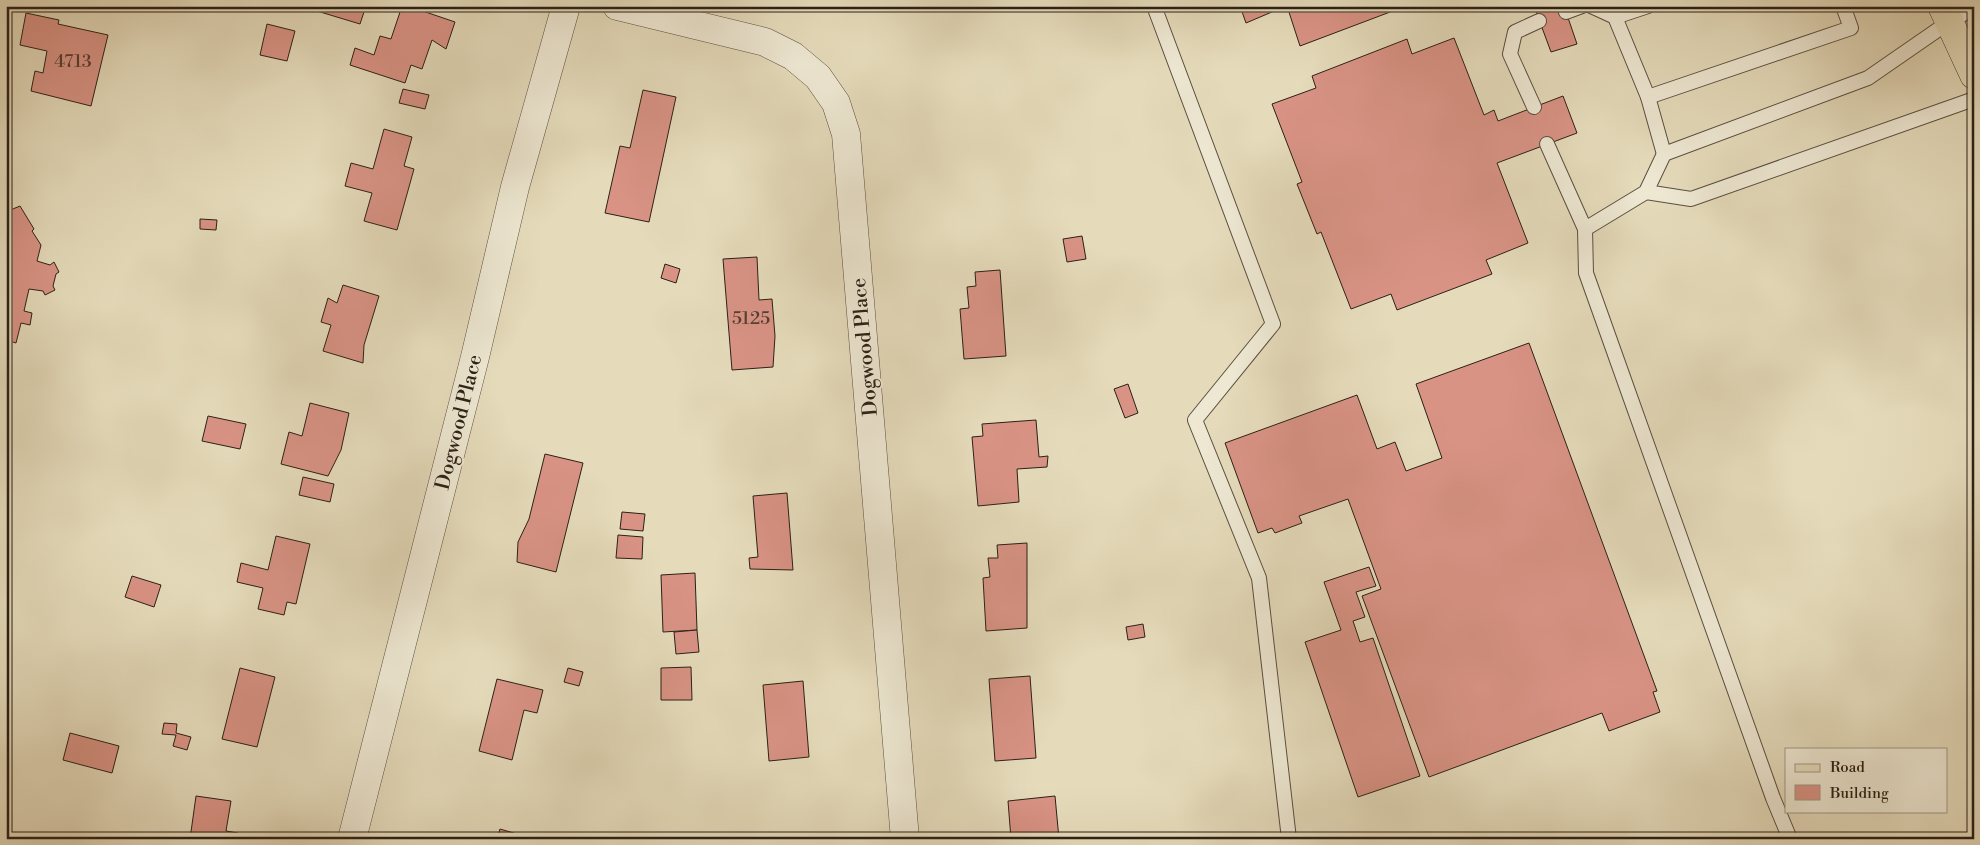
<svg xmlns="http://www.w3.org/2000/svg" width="1980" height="845" viewBox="0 0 1980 845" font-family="'Libre Bodoni',serif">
	<rect width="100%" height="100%" fill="#e5dbbb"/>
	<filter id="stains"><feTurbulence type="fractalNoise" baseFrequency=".004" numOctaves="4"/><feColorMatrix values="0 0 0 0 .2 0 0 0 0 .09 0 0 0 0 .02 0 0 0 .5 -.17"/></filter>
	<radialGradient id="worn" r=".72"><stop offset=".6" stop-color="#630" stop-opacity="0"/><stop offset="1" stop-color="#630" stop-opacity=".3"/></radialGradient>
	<!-- building -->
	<g fill="#d99385" stroke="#2b2017">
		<path d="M319,6H366L360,24L317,11Z"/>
		<path d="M402,6H408L455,22L446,49L432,40L422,69L411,65L405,83L350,65L355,48L374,55L380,36L391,39Z"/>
		<path d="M1240,6H1286L1246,23Z"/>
		<path d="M1287,6H1406L1300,46Z"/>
		<path d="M1534,6H1564L1577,44L1551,52Z"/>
		<path d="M26,13L59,20L58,24L108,35L91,106L31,91L35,71L43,73L47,51L20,45Z"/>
		<path d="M267,24L295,31L287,61L260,55Z"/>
		<path d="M1454,38L1484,115L1494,110L1498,121L1563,96L1577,133L1497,163L1528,243L1486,260L1492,274L1397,310L1391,294L1351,309L1321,232L1317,234L1297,184L1302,182L1272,104L1316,88L1312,76L1407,39L1412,54Z"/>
		<path d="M403,89L429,95L425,109L399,103Z"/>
		<path d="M643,90L676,97L649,222L605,213L620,146L630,148Z"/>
		<path d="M384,129L412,137L404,166L414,169L397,230L364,221L372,193L345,186L351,163L373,169Z"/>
		<path d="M20,206L34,229L32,231L41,245L37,261L50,265L54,262L59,272L56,274L53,286L55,290L45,295L43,291L29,289L24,311L32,313L30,325L21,323L16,343L6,340V208L8,211Z"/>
		<path d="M200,219L217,220L216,230L200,229Z"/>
		<path d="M1082,236L1086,259L1067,262L1063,239Z"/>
		<path d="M757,257L759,300L772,299L775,336L773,367L732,370L723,259Z"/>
		<path d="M665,264L680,269L676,283L661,278Z"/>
		<path d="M1000,270L1006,356L964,359L960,309L969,308L967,287L976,286L975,272Z"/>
		<path d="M343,285L379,296L364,345L363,363L323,351L331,325L321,322L328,298L337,303Z"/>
		<path d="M1529,343L1657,691L1653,692L1660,712L1609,731L1602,713L1429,777L1362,596L1381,589L1348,499L1299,516L1302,523L1275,533L1272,528L1258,533L1225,443L1357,395L1377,449L1395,442L1406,471L1442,458L1416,384Z"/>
		<path d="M1128,384L1138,413L1125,418L1114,389Z"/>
		<path d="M310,403L349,413L341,450L328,476L281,464L289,432L302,436Z"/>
		<path d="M208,416L246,424L240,449L202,441Z"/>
		<path d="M1036,420L1039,457L1048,456L1047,467L1017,469L1019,502L978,506L972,437L983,436L982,424Z"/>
		<path d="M545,454L583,463L556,572L517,562L518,542L529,519Z"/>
		<path d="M303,477L334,484L330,502L299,495Z"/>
		<path d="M787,493L793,570L750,569L749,558L758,557L753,496Z"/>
		<path d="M622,512L645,514L643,531L620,529Z"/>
		<path d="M618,535L643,537L642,559L616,558Z"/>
		<path d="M276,536L310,544L296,604L287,602L284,615L258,609L263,588L237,582L241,563L268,570Z"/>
		<path d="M1027,543V628L986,631L983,578L990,577L988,558H998L997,545Z"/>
		<path d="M1369,567L1376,586L1356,592L1365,617L1353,621L1360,642L1373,638L1420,776L1358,797L1305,642L1341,630L1324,582Z"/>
		<path d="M695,573L697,630L663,632L661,575Z"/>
		<path d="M132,576L161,585L154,607L125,597Z"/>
		<path d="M1143,624L1145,637L1128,640L1126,627Z"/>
		<path d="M697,630L699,652L676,654L674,632Z"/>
		<path d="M691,667L692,700H661V668Z"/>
		<path d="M240,668L275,677L257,747L222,739Z"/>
		<path d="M568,668L583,672L579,686L564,682Z"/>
		<path d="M1030,676L1036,758L995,761L989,679Z"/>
		<path d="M497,679L543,690L537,713L524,710L512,760L479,751Z"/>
		<path d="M803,681L809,757L769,761L763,685Z"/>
		<path d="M164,723L177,724L176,733L191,737L187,750L173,746L176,735L162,734Z"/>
		<path d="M70,733L119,746L112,773L63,760Z"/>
		<path d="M196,796L231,801L226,831L238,833L237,839H190Z"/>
		<path d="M1055,796L1059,839H1011L1008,801Z"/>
		<path d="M500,829L517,834L516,839H497Z"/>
	</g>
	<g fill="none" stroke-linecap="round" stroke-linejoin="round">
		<defs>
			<g id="lane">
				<path d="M1154,6L1273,324L1195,420L1259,578L1289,839"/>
				<path d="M1591,6L1615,17L1648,97L1664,154"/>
				<path d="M1566,12L1582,6"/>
				<path d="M1615,17L1648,6"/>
				<path d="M1648,97L1851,28L1843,6"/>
				<path d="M1534,107L1510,54L1515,32L1539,21"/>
				<path d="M1547,144L1585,229"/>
				<path d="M1646,192L1691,199L1974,99"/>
				<path d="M1790,839L1773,798L1586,273L1585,229L1646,192L1664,154L1868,78L1949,22L1974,8"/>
			</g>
			<g id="street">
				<path d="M617,6L765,42L793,56L818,77L836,103L846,134L905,839"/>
				<path d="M352,839L475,357L515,187L566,6"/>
			</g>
			<path id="primary" d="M1942,6L1974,75"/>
		</defs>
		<!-- lane casing -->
		<use href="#lane" stroke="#5a4f40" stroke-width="16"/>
		<!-- street casing -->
		<use href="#street" stroke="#5a4f40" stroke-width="29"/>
		<!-- primary casing -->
		<use href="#primary" stroke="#2b2017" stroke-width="29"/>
		<!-- lane -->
		<use href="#lane" stroke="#eee8d3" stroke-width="14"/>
		<!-- street -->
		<use href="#street" stroke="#eee8d3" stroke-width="28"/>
		<!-- primary -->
		<use href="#primary" stroke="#e5dbbb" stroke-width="28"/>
	</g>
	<g text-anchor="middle" stroke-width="4" stroke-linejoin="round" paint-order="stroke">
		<!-- number labels -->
		<g font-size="18" fill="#563d32">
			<text x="73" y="67">4713</text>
			<text x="751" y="324">5125</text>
		</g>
		<!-- street labels -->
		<g font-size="20" fill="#2b2017" stroke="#eee8d3">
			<text transform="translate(864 347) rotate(-95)" y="7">Dogwood Place</text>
			<text transform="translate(458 422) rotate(-76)" y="7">Dogwood Place</text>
		</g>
	</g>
	<!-- margin -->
	<rect width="1980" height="845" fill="none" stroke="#e5dbbb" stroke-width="25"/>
	<rect x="8" y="8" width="1965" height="830" fill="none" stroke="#2b2017" stroke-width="2.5"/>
	<rect x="12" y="12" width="1955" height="820" fill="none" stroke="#2b2017"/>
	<!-- legend -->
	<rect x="1785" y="748" width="162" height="65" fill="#eee8d3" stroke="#a09888"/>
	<rect x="1795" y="764" width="25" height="8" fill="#e5dbbb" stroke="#a09888"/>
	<text x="1830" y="772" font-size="15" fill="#2b2017">Road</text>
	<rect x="1795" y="785" width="25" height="15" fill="#d99385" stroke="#a09888"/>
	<text x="1830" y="798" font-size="15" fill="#2b2017">Building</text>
	<rect width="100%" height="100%" filter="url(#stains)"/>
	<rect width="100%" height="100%" fill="url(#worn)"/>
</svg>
